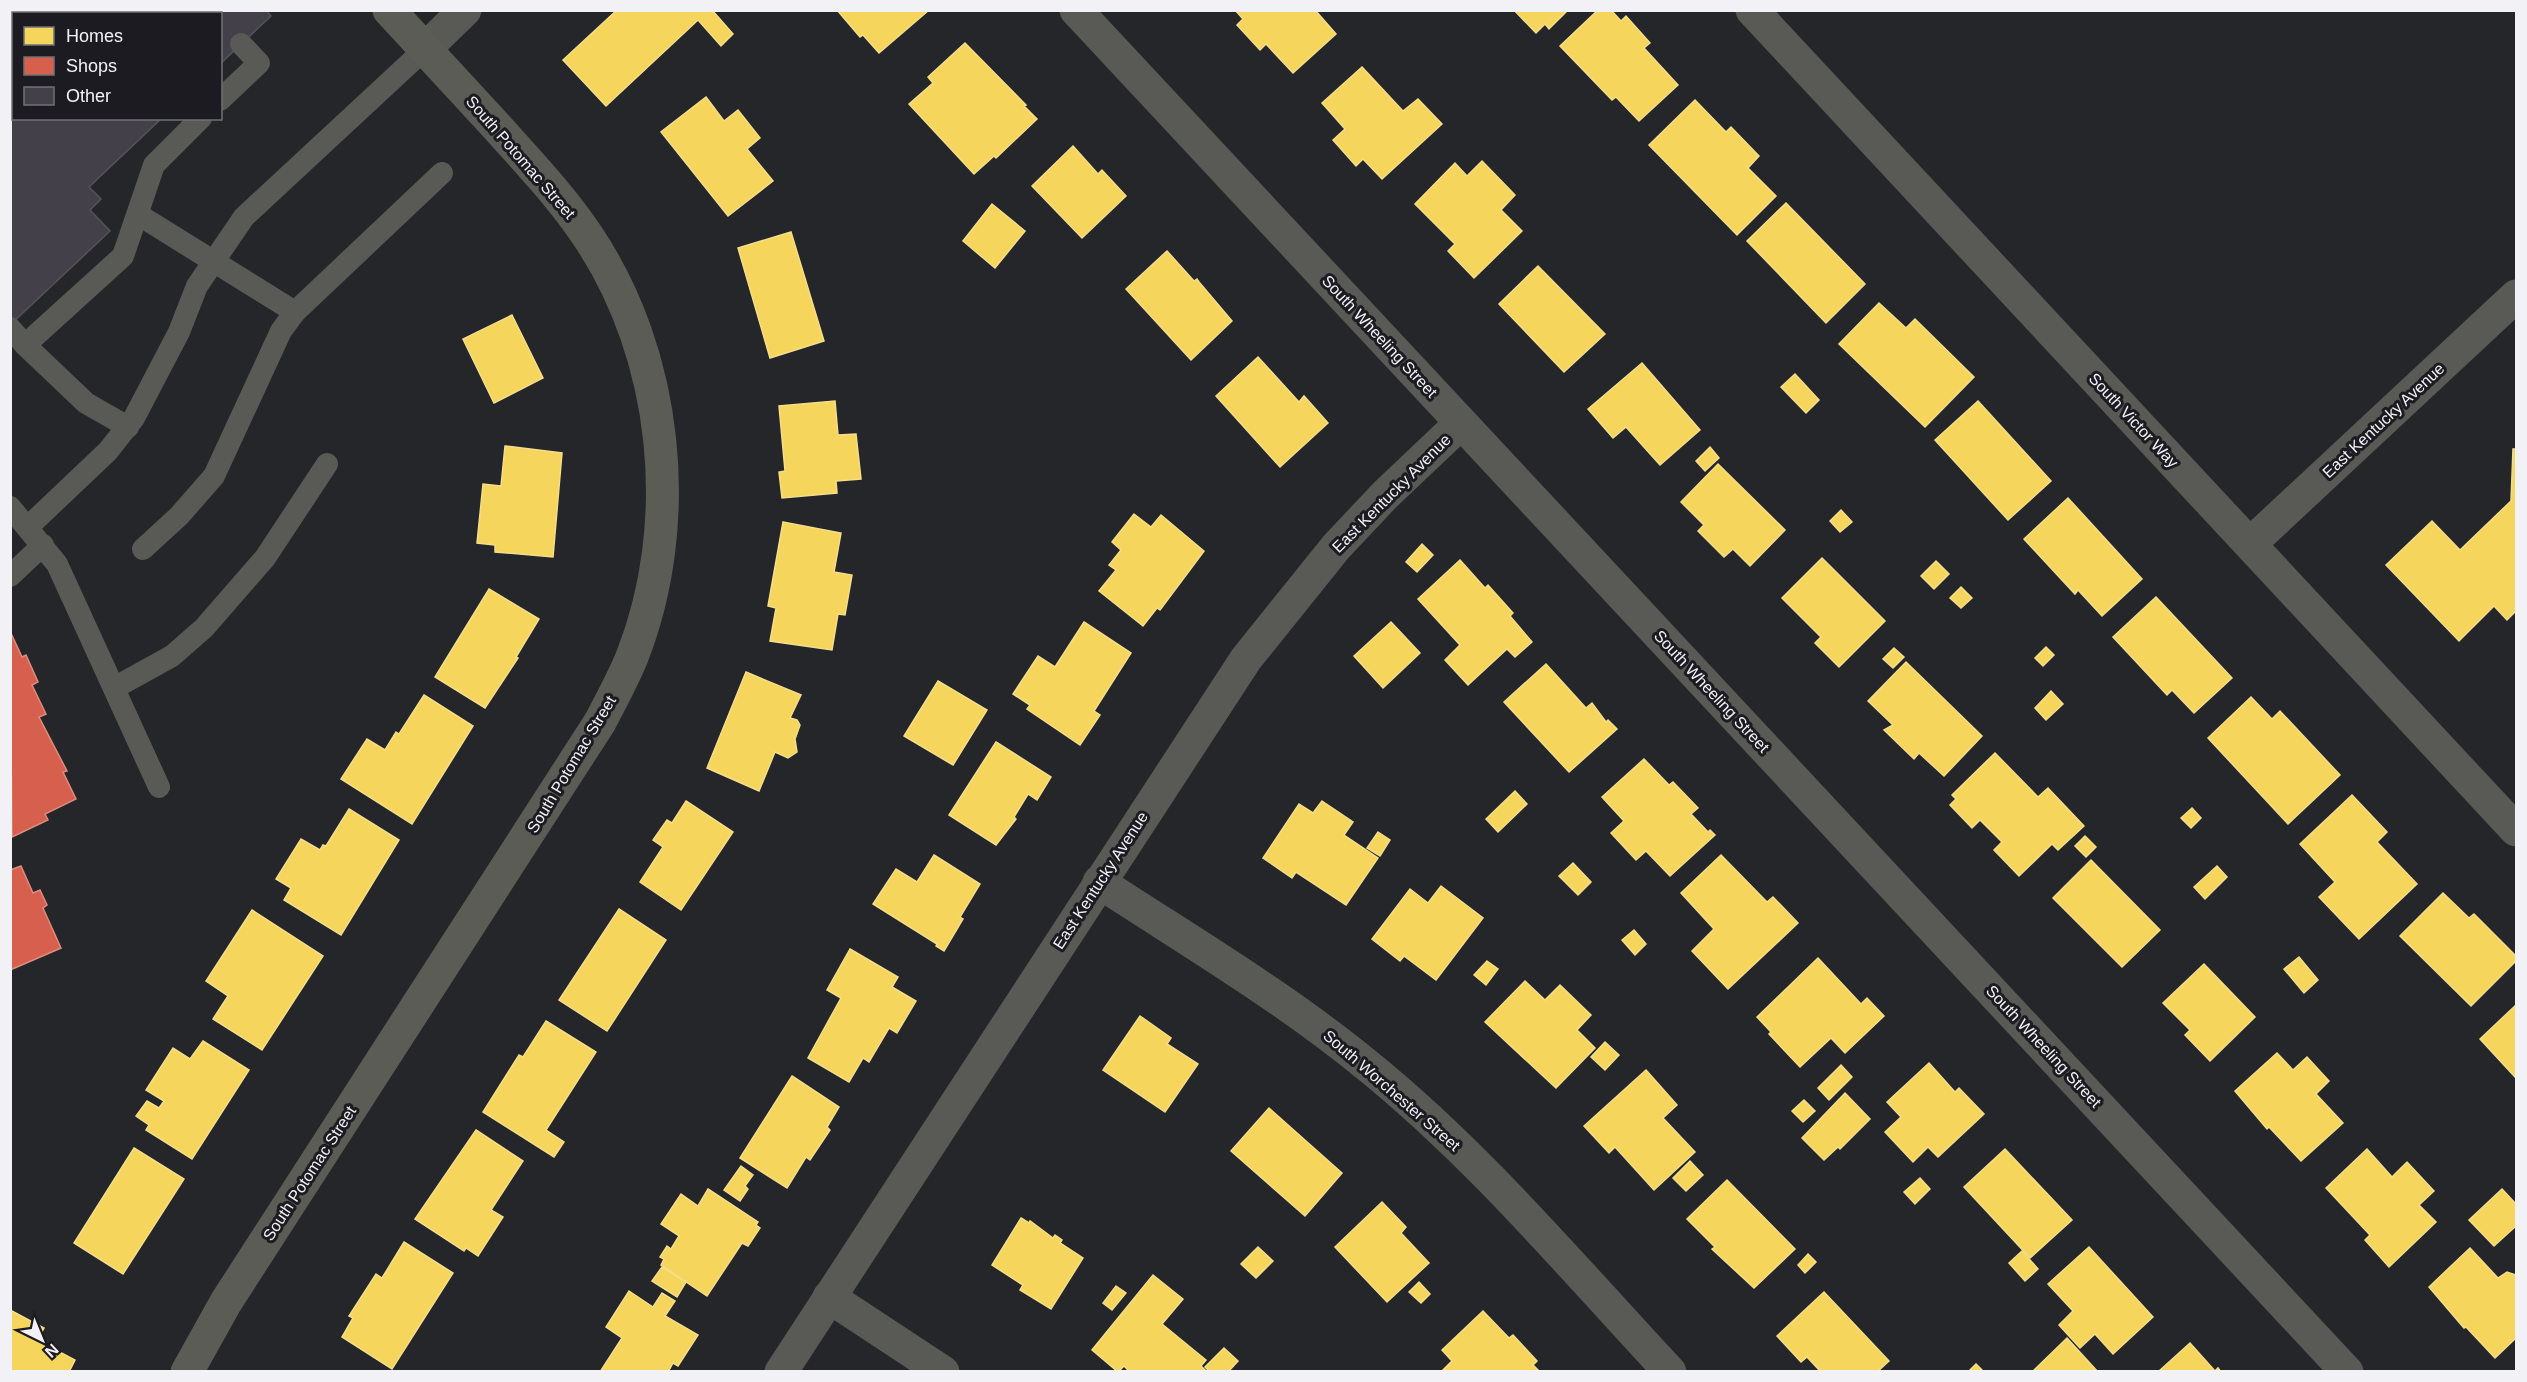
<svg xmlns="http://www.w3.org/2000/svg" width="2527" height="1382" viewBox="0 0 2527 1382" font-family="Helvetica,sans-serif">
	<rect width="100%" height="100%" fill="#25262a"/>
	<!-- homes -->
	<g fill="#f6d55c" stroke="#f5de8a" stroke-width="1.5">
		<path d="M617,10H712L733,34L721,46L698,20L606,106L563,60Z"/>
		<path d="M837,10H929L879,53L863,35L860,37Z"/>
		<path d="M1235,10H1315L1336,34L1293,73L1266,44L1260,50L1237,25L1243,19Z"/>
		<path d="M1514,10H1568L1549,29L1545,24L1536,33Z"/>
		<path d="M1598,10H1611L1621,21L1626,16L1650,43L1644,48L1678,85L1639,121L1616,97L1612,100L1560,46Z"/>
		<path d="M965,43L1026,105L1024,106L1037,119L996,158L994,156L974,174L909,104L933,83L928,77Z"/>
		<path d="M1362,67L1403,111L1418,99L1442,124L1382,179L1363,159L1356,166L1333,140L1345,129L1322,103Z"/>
		<path d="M706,97L724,121L738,110L760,138L747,149L773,181L728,216L661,132Z"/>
		<path d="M1695,100L1726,132L1731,127L1759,156L1748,168L1776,196L1737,235L1649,145Z"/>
		<path d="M1073,146L1098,174L1102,170L1126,196L1082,238L1032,186Z"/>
		<path d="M1482,161L1515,195L1501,210L1522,231L1474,278L1448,251L1455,244L1415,204L1455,163L1467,176Z"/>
		<path d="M1786,203L1865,284L1826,323L1747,241Z"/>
		<path d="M992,204L1025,231L995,268L963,241Z"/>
		<path d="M791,232L824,341L770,358L738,248Z"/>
		<path d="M1167,251L1194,281L1197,279L1199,282L1232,321L1191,360L1126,289Z"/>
		<path d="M1538,266L1605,334L1564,372L1499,304Z"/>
		<path d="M1879,303L1906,328L1915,319L1974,377L1925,427L1839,344Z"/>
		<path d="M512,315L543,378L494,403L463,339Z"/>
		<path d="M1258,357L1299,402L1304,396L1328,423L1280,467L1216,396Z"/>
		<path d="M1642,363L1700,430L1660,465L1626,427L1613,438L1588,409Z"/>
		<path d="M1795,374L1819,400L1806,413L1781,387Z"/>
		<path d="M835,401L838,435L856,434L861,479L836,481L837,493L782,498L779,472L785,471L779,406Z"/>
		<path d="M1978,401L2051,481L2008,520L1935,440Z"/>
		<path d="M505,446L562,453L553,557L495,552V545L477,543L483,484L501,486Z"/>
		<path d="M1710,447L1719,458L1705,471L1696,461Z"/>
		<path d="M2513,449H2516V611L2507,620L2494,606L2459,641L2386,565L2432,521L2460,550L2511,501Z"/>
		<path d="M1718,464L1785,530L1750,566L1733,549L1724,557L1698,531L1704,525L1681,502Z"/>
		<path d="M2068,498L2142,579L2102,616L2078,590L2075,594L2024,539Z"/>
		<path d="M1841,510L1852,522L1840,532L1830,521Z"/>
		<path d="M1134,514L1151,527L1161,515L1204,551L1160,610L1157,608L1143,626L1099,591L1116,570L1109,565L1121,550L1112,542Z"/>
		<path d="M783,522L841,533L834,572L852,575L845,615L838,614L832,650L770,641L776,608L768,606Z"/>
		<path d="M1422,544L1433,555L1417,572L1406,562Z"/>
		<path d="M1822,558L1885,621L1839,667L1815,643L1821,637L1782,598Z"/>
		<path d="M1460,560L1485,588L1488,585L1513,613L1510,616L1532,642L1515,657L1507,649L1468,685L1445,660L1460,645L1418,599Z"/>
		<path d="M1936,561L1949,574L1934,589L1921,576Z"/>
		<path d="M1961,587L1972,598L1961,608L1950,598Z"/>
		<path d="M489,589L539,619L516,657L518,658L485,708L435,677Z"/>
		<path d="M2156,597L2232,678L2194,713L2172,690L2167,695L2113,637Z"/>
		<path d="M1084,622L1131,653L1094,711L1100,715L1080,745L1027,709L1030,705L1013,694L1038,656L1055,667Z"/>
		<path d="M1391,622L1420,653L1383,688L1354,656Z"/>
		<path d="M2046,647L2054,655L2043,666L2035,658Z"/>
		<path d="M1894,648L1904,657L1893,668L1883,659Z"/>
		<path d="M1906,662L1982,736L1944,776L1919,753L1914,759L1884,730L1893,725L1868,701Z"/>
		<path d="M1546,664L1586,708L1592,703L1606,722L1608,720L1617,729L1569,772L1504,702Z"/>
		<path d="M746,672L801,695L790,718L797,720L800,725L795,739L797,752L788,758L775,752L759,791L707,768Z"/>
		<path d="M938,681L987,710L953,765L904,736Z"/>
		<path d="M2051,691L2063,704L2046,720L2035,708Z"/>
		<path d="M424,695L473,726L412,824L341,779L367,739L385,750L396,732L399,734Z"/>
		<path d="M2251,697L2272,719L2280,711L2340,775L2288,824L2208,738Z"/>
		<path d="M996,742L1051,777L1037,800L1028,794L1014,817L1016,819L996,845L949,815Z"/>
		<path d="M1995,753L2038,797L2048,788L2084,826L2058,850L2052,844L2019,876L1994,850L2002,842L1980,820L1972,828L1950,805L1956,799L1952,795Z"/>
		<path d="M1644,759L1669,785L1673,782L1698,808L1691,814L1708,832L1710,830L1715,835L1670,876L1646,851L1636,860L1611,833L1624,821L1602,797Z"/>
		<path d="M1515,791L1527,804L1498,832L1486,819Z"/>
		<path d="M2352,795L2387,832L2377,842L2417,884L2359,939L2319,897L2335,882L2300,844Z"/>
		<path d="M686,801L733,832L681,910L640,882L663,847L653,840L667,820L672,823Z"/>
		<path d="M1322,801L1353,822L1344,835L1378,858L1346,905L1296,872L1292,878L1263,858L1299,804L1313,813Z"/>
		<path d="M2192,808L2201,818L2191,828L2181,818Z"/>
		<path d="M349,809L399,840L341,935L284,900L291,888L276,879L301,839L320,850L323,845L326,846Z"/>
		<path d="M1378,832L1390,840L1380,856L1367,848Z"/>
		<path d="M2085,836L2096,847L2086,857L2075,846Z"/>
		<path d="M934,855L980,884L960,917L963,919L944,951L936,946L937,944L873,904L896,869L917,882Z"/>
		<path d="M1721,855L1767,902L1773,897L1798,923L1728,989L1692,951L1714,929L1681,893Z"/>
		<path d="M2091,860L2160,930L2122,967L2053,898Z"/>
		<path d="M1573,863L1591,882L1578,895L1559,876Z"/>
		<path d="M2217,866L2227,877L2205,899L2194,887Z"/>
		<path d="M1441,886L1483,918L1436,980L1404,956L1400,961L1372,939L1410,889L1428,903Z"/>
		<path d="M2443,893L2469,918L2474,914L2516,956V961L2471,1006L2400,936Z"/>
		<path d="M619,909L666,940L607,1031L559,1000Z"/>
		<path d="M252,910L323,956L262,1050L213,1019L228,996L206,981Z"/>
		<path d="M1634,930L1646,944L1635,955L1622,940Z"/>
		<path d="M850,949L898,977L892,987L916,1001L897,1033L889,1028L869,1062L863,1058L849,1082L808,1058L841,998L827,990Z"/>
		<path d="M2299,957L2318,980L2304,993L2284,969Z"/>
		<path d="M1818,958L1861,1004L1867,998L1884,1016L1845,1053L1831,1038L1800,1067L1769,1034L1771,1032L1757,1017Z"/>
		<path d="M1487,961L1498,969L1486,985L1474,975Z"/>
		<path d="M2204,964L2255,1017L2210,1061L2185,1035L2190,1030L2163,1003Z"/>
		<path d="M1525,981L1545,1000L1560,985L1591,1015L1577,1030L1595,1048L1556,1088L1485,1022Z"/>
		<path d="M2516,1005V1078L2480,1039Z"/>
		<path d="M1140,1016L1171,1038L1167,1044L1198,1064L1165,1112L1103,1070Z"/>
		<path d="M546,1021L596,1052L546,1130L564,1142L554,1157L483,1112L519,1055L523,1057Z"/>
		<path d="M203,1041L249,1070L192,1159L146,1130L149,1125L136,1116L147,1101L159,1108L164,1101L146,1090L173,1048L190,1059Z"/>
		<path d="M1605,1042L1619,1055L1605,1070L1591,1057Z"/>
		<path d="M2277,1053L2293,1070L2307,1057L2329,1081L2316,1094L2343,1123L2301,1161L2269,1127L2267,1129L2235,1091Z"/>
		<path d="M1929,1063L1955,1092L1959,1088L1984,1114L1938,1157L1928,1147L1913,1162L1885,1132L1901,1117L1887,1102Z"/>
		<path d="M1841,1065L1852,1077L1829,1100L1818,1088Z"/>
		<path d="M1646,1070L1677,1105L1663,1118L1695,1152L1654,1190L1615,1147L1609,1153L1584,1126Z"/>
		<path d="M792,1076L839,1107L827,1127L830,1130L810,1160L806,1157L787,1188L740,1158Z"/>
		<path d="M1845,1093L1870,1119L1840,1149L1838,1147L1824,1160L1802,1138Z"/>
		<path d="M1804,1100L1815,1111L1803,1122L1792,1111Z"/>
		<path d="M1269,1108L1342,1173L1305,1216L1231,1151Z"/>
		<path d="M476,1130L523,1161L491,1210L503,1217L478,1256L466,1248L464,1251L415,1219Z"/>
		<path d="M134,1148L184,1179L123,1274L74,1243Z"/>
		<path d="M2005,1149L2072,1220L2030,1258L1964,1187Z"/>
		<path d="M2367,1149L2392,1177L2407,1162L2434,1191L2419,1205L2436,1222L2389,1267L2365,1240L2370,1235L2326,1188Z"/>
		<path d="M1690,1161L1703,1175L1686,1191L1673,1178Z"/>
		<path d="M741,1166L753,1175L745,1186L748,1189L740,1201L724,1190Z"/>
		<path d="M1920,1178L1930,1189L1915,1204L1904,1192Z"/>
		<path d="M1727,1180L1795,1249L1754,1288L1712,1249L1715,1247L1687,1219Z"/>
		<path d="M708,1189L758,1222L756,1225L760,1228L748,1246L742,1243L707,1296L661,1265L664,1259L660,1257L667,1246L671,1249L679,1236L661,1224L681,1194L698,1206Z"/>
		<path d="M2502,1189L2516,1204V1226L2494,1246L2469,1220Z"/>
		<path d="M1382,1202L1406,1227L1401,1233L1429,1263L1387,1302L1335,1247Z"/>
		<path d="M1021,1218L1029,1223L1030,1221L1053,1238L1055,1235L1062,1240L1060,1243L1083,1258L1051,1309L1020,1290L1023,1285L992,1265Z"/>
		<path d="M404,1242L453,1273L392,1369L342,1337L353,1318L349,1316L376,1274L382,1278Z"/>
		<path d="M1258,1247L1273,1261L1256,1278L1241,1264Z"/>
		<path d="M2089,1247L2153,1317L2113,1354L2095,1334L2080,1348L2059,1325L2073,1311L2048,1284Z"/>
		<path d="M2470,1248L2498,1278L2507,1272L2516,1275V1338L2495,1358L2466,1327L2464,1328L2429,1287Z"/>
		<path d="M2022,1251L2038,1269L2025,1281L2009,1263Z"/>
		<path d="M1808,1254L1816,1262L1805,1273L1798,1265Z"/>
		<path d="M662,1267L686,1282L677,1297L652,1281Z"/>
		<path d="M1153,1275L1183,1299L1162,1324L1206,1360L1201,1366L1207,1372H1130L1124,1366L1118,1372L1092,1350Z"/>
		<path d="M1419,1282L1430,1294L1421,1303L1409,1292Z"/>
		<path d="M1116,1286L1126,1293L1112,1310L1103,1303Z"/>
		<path d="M629,1291L653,1307L662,1293L675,1301L665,1316L698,1335L678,1366L673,1363L668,1372H600L622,1338L606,1327Z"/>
		<path d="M1824,1292L1889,1361L1877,1372H1821L1807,1357L1801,1362L1777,1336Z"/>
		<path d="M10,1310L44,1328L37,1340L75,1360L69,1372H10Z"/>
		<path d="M1483,1311L1509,1338L1513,1335L1537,1361L1533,1365L1540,1372H1441L1452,1361L1442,1350Z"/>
		<path d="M2067,1338L2098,1372H2032Z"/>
		<path d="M2190,1343L2215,1371L2218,1368L2221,1372H2158Z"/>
		<path d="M1224,1348L1238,1361L1228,1372H1210L1205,1367Z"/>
		<path d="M1976,1364L1984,1372H1968Z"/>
	</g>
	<!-- shops -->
	<g fill="#d6604d" stroke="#de8c80" stroke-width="1.5">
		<path d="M10,631L22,657L26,655L38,682L32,685L46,714L39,717L67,771L63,772L76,799L45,814L48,820L12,837Z"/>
		<path d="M21,866L33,893L40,890L47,905L43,908L61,948L10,970V870Z"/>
	</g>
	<!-- building -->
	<g fill="#434049" stroke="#545457" stroke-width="1.5">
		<path d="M63,10H266L271,16L220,64V14H59Z"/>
		<path d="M14,57V118H162L89,187L101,199L90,210L110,231L10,325V60Z"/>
	</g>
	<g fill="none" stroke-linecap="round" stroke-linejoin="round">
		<!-- lane -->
		<g stroke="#595a55" stroke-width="22">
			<path d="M220,100L259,63L241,44"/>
			<path d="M139,215L295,312"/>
			<path d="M10,328L25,345"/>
			<path d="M128,427L86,403L25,345L123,256L154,165L201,118"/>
			<path d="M10,507L57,564L159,787"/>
			<path d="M29,526L108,451L134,418L179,332L197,286L244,217L425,49"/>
			<path d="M143,549L179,516L214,476L281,331L295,312L442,173"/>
			<path d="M10,576L43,545"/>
			<path d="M114,688L172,656L204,628L265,558L327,464"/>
		</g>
		<!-- street -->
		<g stroke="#595a55" stroke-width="33">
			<path d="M1076,10L2347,1372"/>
			<path d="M1752,10L2516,830"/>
			<path d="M425,49L465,10"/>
			<path d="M2250,544L2516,296"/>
			<path d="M1099,882C1189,941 1284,997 1368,1066C1479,1156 1572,1267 1670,1372"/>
			<path d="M829,1297L943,1372"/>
			<path d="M781,1372L1246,659L1336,547L1385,495L1461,423"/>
		</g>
		<!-- secondary -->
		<path stroke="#5b5c55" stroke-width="33" d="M187,1372L226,1302L600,722C611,701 623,679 632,657C685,522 668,355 587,235C561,196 528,162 497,127C461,88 425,49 389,10"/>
	</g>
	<g text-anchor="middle" stroke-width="6" stroke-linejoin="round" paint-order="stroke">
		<!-- street labels -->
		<g font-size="16" fill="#f2f2f6" stroke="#1b1b21">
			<text transform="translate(521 157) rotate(49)" y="6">South Potomac Street</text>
			<text transform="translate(1380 336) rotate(47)" y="6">South Wheeling Street</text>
			<text transform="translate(2134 420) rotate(47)" y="6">South Victor Way</text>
			<text transform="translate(2383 420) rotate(-43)" y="6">East Kentucky Avenue</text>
			<text transform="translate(1391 493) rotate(-45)" y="6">East Kentucky Avenue</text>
			<text transform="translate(1712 691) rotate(47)" y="6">South Wheeling Street</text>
			<text transform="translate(571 764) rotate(-59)" y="6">South Potomac Street</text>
			<text transform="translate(1100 880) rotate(-57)" y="6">East Kentucky Avenue</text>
			<text transform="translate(2044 1046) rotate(47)" y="6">South Wheeling Street</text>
			<text transform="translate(1392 1090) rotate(41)" y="6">South Worchester Street</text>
			<text transform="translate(309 1173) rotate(-57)" y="6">South Potomac Street</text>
		</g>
	</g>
	<!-- border -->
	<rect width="2527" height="1382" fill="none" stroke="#f2f2f6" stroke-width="24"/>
	<!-- legend -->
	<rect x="12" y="12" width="210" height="108" fill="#1b1b21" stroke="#717176" stroke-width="1.5"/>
	<rect x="24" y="27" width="30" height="18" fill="#f6d55c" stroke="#717176" stroke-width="1.5"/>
	<text x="66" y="42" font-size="18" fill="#f2f2f6">Homes</text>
	<rect x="24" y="57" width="30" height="18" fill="#d6604d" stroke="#717176" stroke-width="1.5"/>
	<text x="66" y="72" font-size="18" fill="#f2f2f6">Shops</text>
	<rect x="24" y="87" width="30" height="18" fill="#434049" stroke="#717176" stroke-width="1.5"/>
	<text x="66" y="102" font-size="18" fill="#f2f2f6">Other</text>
	<!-- north arrow -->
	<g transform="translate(42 1340) rotate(137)" stroke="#1b1b21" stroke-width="4.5" paint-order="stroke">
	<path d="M0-4.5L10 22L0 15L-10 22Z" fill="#f2f2f6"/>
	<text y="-9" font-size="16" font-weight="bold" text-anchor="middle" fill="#f2f2f6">N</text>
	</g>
</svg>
